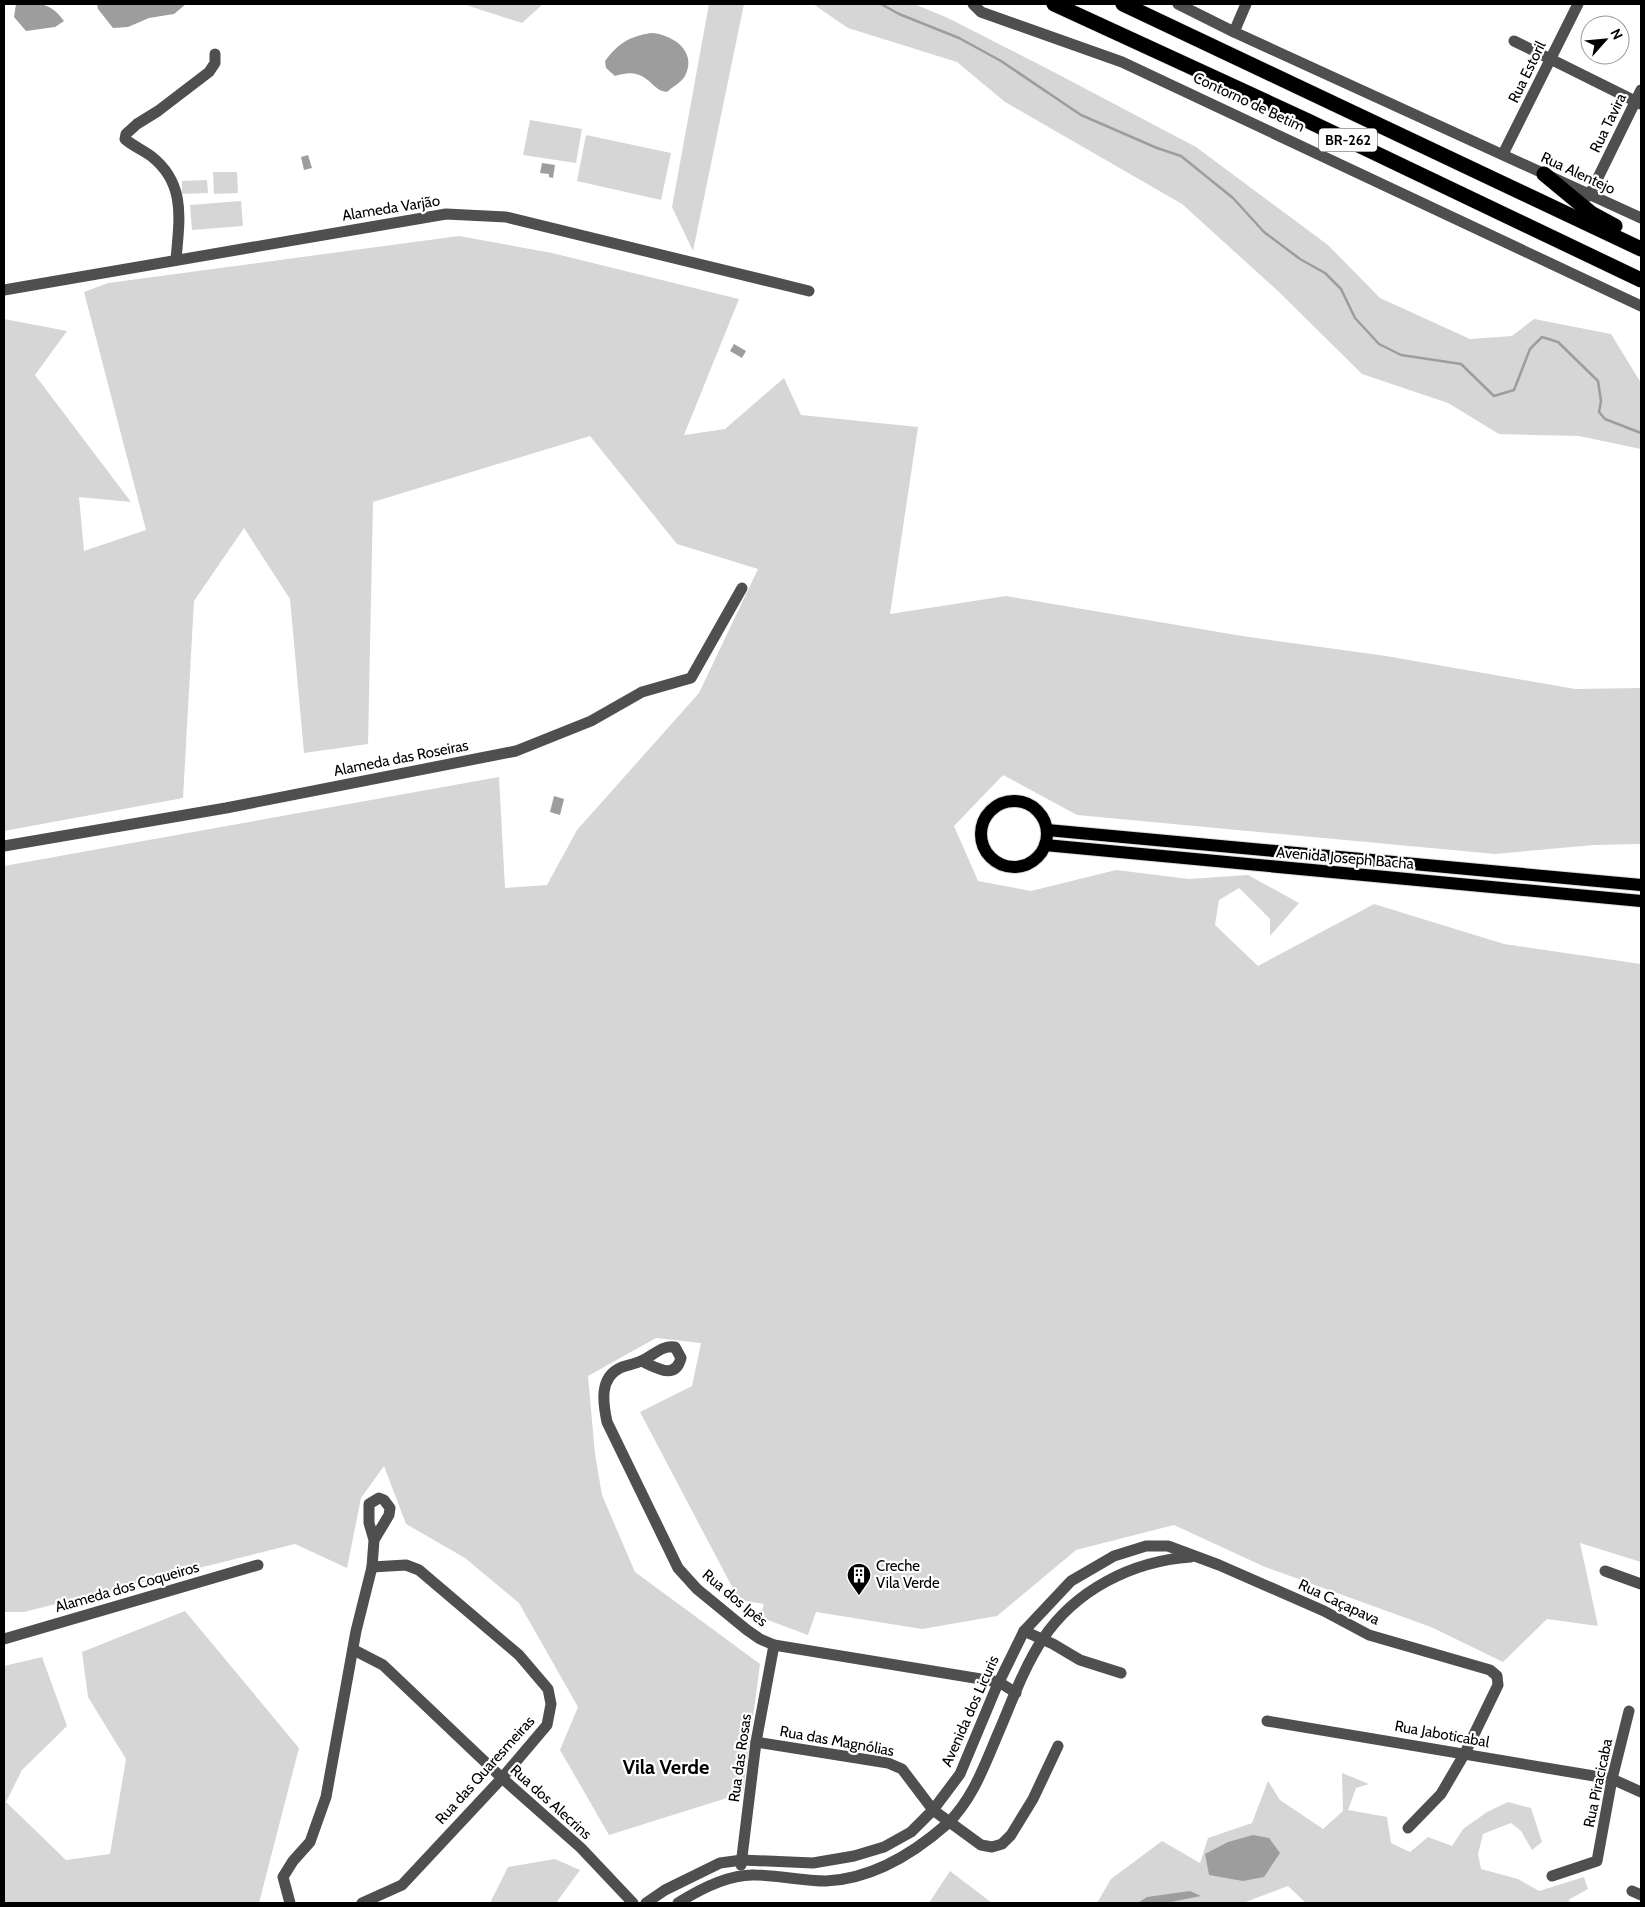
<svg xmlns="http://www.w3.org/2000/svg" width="1645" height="1907" viewBox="0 0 1645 1907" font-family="Cabin,sans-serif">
	<rect width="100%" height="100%" fill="#fff"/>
	<!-- green -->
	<g fill="#d6d6d6">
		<path d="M463,4H543L522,23Z"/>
		<path d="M709,4H744L693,251L672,207Z"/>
		<path d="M813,4H914L948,18L1048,69L1196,147L1328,245L1380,298L1470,339L1512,336L1534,319L1611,334L1641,383V449L1579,436L1499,434L1448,403L1362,374L1279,292L1182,204L1005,102L957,62L848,28Z"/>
		<path d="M530,120L582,129L576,163L523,155Z"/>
		<path d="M586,135L671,153L661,200L577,181Z"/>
		<path d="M213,172H237L238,193L214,194Z"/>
		<path d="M207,180L208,193L182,194V181Z"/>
		<path d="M241,201L243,226L192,230L190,205Z"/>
		<path d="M459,236L552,253L739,299L684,435L725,429L784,378L801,415L918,427L890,614L1006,596L1242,636L1386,656L1575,689L1641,688V844L1594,845L1495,854L1077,815L1003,775L954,826L978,881L1031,891L1116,870L1189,879L1248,875L1299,903L1270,936V919L1239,888L1219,900L1215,925L1258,966L1374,904L1504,944L1641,964V1562L1580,1543L1598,1626L1547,1619L1503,1662L1431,1627L1265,1567L1174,1525L1076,1550L997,1616L922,1629L816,1612L808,1635L760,1617L764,1604L739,1600L640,1412L692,1386L701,1343L656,1338L588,1376L595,1454L602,1495L635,1572L760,1664L743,1793L609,1835L560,1750L578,1707L519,1603L465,1558L406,1524L384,1466L361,1498L347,1568L295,1544L24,1612H4V866L499,777L505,888L547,885L577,830L699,693L758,569L677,544L590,436L373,502L368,744L304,753L290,599L244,528L194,601L183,798L4,831V319L67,331L35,375L131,502L79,497L84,551L146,530L84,292L108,283Z"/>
		<path d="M185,1611L299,1748L259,1903H4V1666L42,1657L67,1726L22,1770L6,1802L66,1860L110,1854L126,1759L88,1697L82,1652Z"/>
		<path d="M1342,1773L1369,1784L1356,1788L1348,1810L1387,1817L1391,1843L1410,1852L1428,1837L1452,1846L1463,1829L1487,1812L1508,1802L1531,1808L1542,1842L1532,1850L1521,1831L1511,1823L1483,1834L1478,1854L1481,1869L1518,1879L1539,1891L1584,1877L1588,1889L1568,1900L1572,1903H1306L1288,1886L1243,1903H1097L1111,1879L1162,1841L1200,1863L1208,1838L1252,1823L1268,1781L1280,1800L1323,1829L1343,1811Z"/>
		<path d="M555,1859L580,1870L556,1903H490L508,1867Z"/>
		<path d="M950,1871L992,1903H929Z"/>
	</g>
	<!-- water -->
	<g fill="#9d9d9d">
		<path d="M16,4C39,4 49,1 64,21L55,27L26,31L14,17Z"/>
		<path d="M97,4H186L174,14L149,18L128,27L113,28L98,9Z"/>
		<path d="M651,33C672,34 698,51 685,76C681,83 673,86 667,92C650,91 648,65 615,76L606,68L605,61C619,43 628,37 651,33Z"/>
		<path d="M308,155L312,168L304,170L301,157Z"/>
		<path d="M542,163L555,165L553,178L549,177V174L540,173Z"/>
		<path d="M734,344L746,351L742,358L730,351Z"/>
		<path d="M554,796L564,799L560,815L550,812Z"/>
		<path d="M1253,1835L1269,1838L1280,1853L1264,1877L1243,1881L1209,1875L1205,1854L1228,1842Z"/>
		<path d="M1190,1891L1201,1896L1166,1903H1138L1147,1897Z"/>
	</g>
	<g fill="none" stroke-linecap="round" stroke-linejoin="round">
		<!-- stream -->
		<path stroke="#9d9d9d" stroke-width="2.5" d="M881,4L899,14L959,38L1001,61L1081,115L1157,148L1181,156L1233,198L1264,232L1300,259L1325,273L1341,289L1355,318L1379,344L1401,355L1461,364L1494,396L1514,390L1530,349L1542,337L1558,342L1598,381L1601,401L1599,412L1605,419L1641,433"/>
		<defs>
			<g id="major">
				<circle cx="1014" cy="834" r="33"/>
				<path d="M1047,830L1641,885"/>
				<path d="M1045,845L1641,901"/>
			</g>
			<g id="highway">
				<path d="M1054,4L1306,120L1641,280"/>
				<path d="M1123,4L1641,249"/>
				<path d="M1544,174L1591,213L1615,226"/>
			</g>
		</defs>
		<!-- major casing -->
		<use href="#major" stroke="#dbdbdb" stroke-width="14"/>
		<!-- highway casing -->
		<use href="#highway" stroke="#dbdbdb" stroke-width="16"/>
		<!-- minor -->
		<g stroke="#4f4f4f" stroke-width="11">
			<path d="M973,4L981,12L1122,62L1641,306"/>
			<path d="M1178,4L1234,32L1641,218"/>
			<path d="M1234,32L1246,4"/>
			<path d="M1514,41L1641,104"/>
			<path d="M1503,154L1578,4"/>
			<path d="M1589,196L1641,90"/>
			<path d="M176,260C179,221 187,184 151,156C143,150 133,146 125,139L126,134L137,124L158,111L209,72L215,63V54"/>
			<path d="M4,290L446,214L506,217L809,291"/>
			<path d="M4,846L226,808L516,751L591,721L642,692L691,678L742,588"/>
			<path d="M641,1361C656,1367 675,1381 681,1358L675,1347C662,1345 654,1355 643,1360C636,1364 627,1365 620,1368C599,1378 603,1403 607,1422L678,1568L697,1589L747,1630L760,1639L774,1645L999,1682L1016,1693"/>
			<path d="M1605,1571L1641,1584"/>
			<path d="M1024,1631L1053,1644L1080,1660L1121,1673"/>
			<path d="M4,1639L258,1565"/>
			<path d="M354,1650L383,1665L502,1778L581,1848L633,1903"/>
			<path d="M1267,1721L1612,1779L1641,1792"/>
			<path d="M756,1742L888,1763L902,1769L933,1810L981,1845L992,1847L1002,1844L1011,1835L1033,1799L1058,1746"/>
			<path d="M741,1865L756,1742L774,1645"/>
			<path d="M1552,1876L1597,1861L1612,1779L1629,1711"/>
			<path d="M1632,1891L1641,1895"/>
			<path d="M290,1903L283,1877L293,1861L310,1842L326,1797L356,1631L372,1567L374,1540L369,1523V1504L379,1498L384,1500L390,1508L389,1515L374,1540"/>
			<path d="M362,1903L402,1885L502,1778L547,1725L551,1704L548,1689L519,1655L419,1570L406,1565L372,1567"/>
			<path d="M646,1903L665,1890L720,1863L742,1860L813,1863L854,1856L884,1847L911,1832L933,1810L960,1774L996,1688L1024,1631L1071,1581L1114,1556L1146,1546H1168L1219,1565L1324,1611L1369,1635L1490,1670L1497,1676L1498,1685L1465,1753L1441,1794L1408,1828"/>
			<path d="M678,1903C700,1889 728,1874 755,1875C778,1875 802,1881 826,1881C872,1879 914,1853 947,1824C972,1800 984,1767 997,1736C1011,1704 1023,1669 1042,1640C1075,1590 1132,1561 1191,1557"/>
		</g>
		<!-- major -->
		<use href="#major" stroke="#000" stroke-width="12"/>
		<!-- highway -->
		<use href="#highway" stroke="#000" stroke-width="15"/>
	</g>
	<!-- icons -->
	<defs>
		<symbol id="building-pin" viewBox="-11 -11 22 30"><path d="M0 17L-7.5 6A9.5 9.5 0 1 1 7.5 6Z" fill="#000" stroke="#fff"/><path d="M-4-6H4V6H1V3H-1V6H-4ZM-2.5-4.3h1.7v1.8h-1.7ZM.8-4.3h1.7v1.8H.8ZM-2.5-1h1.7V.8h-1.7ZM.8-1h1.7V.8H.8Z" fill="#fff"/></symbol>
	</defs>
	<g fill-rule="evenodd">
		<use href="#building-pin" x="845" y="1561" width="28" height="38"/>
	</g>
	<g text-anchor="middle" stroke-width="4.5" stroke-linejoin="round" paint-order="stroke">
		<!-- shield labels -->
		<rect fill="#fff" stroke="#4c4c4c" stroke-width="1" x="1319" y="128.5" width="58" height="23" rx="4"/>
		<g font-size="14" font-weight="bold" fill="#000">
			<text x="1348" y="145">BR-262</text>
		</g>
		<!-- street labels -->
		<g font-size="15" fill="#000" stroke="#fff">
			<text transform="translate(1527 72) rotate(-64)" y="5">Rua Estoril</text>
			<text transform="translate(1249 102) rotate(25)" y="5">Contorno de Betim</text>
			<text transform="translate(1608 123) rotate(-64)" y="5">Rua Tavira</text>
			<text transform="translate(1578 173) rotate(25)" y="5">Rua Alentejo</text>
			<text transform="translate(391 208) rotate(-9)" y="5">Alameda Varjão</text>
			<text transform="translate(401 758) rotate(-11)" y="5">Alameda das Roseiras</text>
			<text transform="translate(1345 858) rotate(5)" y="5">Avenida Joseph Bacha</text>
			<text transform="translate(127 1587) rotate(-16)" y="5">Alameda dos Coqueiros</text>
			<text transform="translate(735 1598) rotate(40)" y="5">Rua dos Ipês</text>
			<text transform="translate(1339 1602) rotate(25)" y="5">Rua Caçapava</text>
			<text transform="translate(970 1711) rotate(-66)" y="5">Avenida dos Licuris</text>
			<text transform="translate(1442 1734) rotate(10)" y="5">Rua Jaboticabal</text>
			<text transform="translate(837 1741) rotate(10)" y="5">Rua das Magnólias</text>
			<text transform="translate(740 1758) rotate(-82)" y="5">Rua das Rosas</text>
			<text transform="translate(485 1770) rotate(-48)" y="5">Rua das Quaresmeiras</text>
			<text transform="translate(1598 1783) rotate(-78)" y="5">Rua Piracicaba</text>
			<text transform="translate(551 1802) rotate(42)" y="5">Rua dos Alecrins</text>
		</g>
		<!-- poi labels -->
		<g font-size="15" fill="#000" stroke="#fff" text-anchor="start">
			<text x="876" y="1571">Creche<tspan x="876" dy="17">Vila Verde</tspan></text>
		</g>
		<!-- district labels -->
		<g font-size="20" font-weight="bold" fill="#000" stroke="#fff">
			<text x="666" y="1774">Vila Verde</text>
		</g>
	</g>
	<!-- border -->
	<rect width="1645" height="1907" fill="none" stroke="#000000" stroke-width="10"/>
	<!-- north arrow -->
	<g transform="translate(1605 40) rotate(63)"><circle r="24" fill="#ffffff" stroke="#999999"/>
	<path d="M0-4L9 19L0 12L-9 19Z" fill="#000000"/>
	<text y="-8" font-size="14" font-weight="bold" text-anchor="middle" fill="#000000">N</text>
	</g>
</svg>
